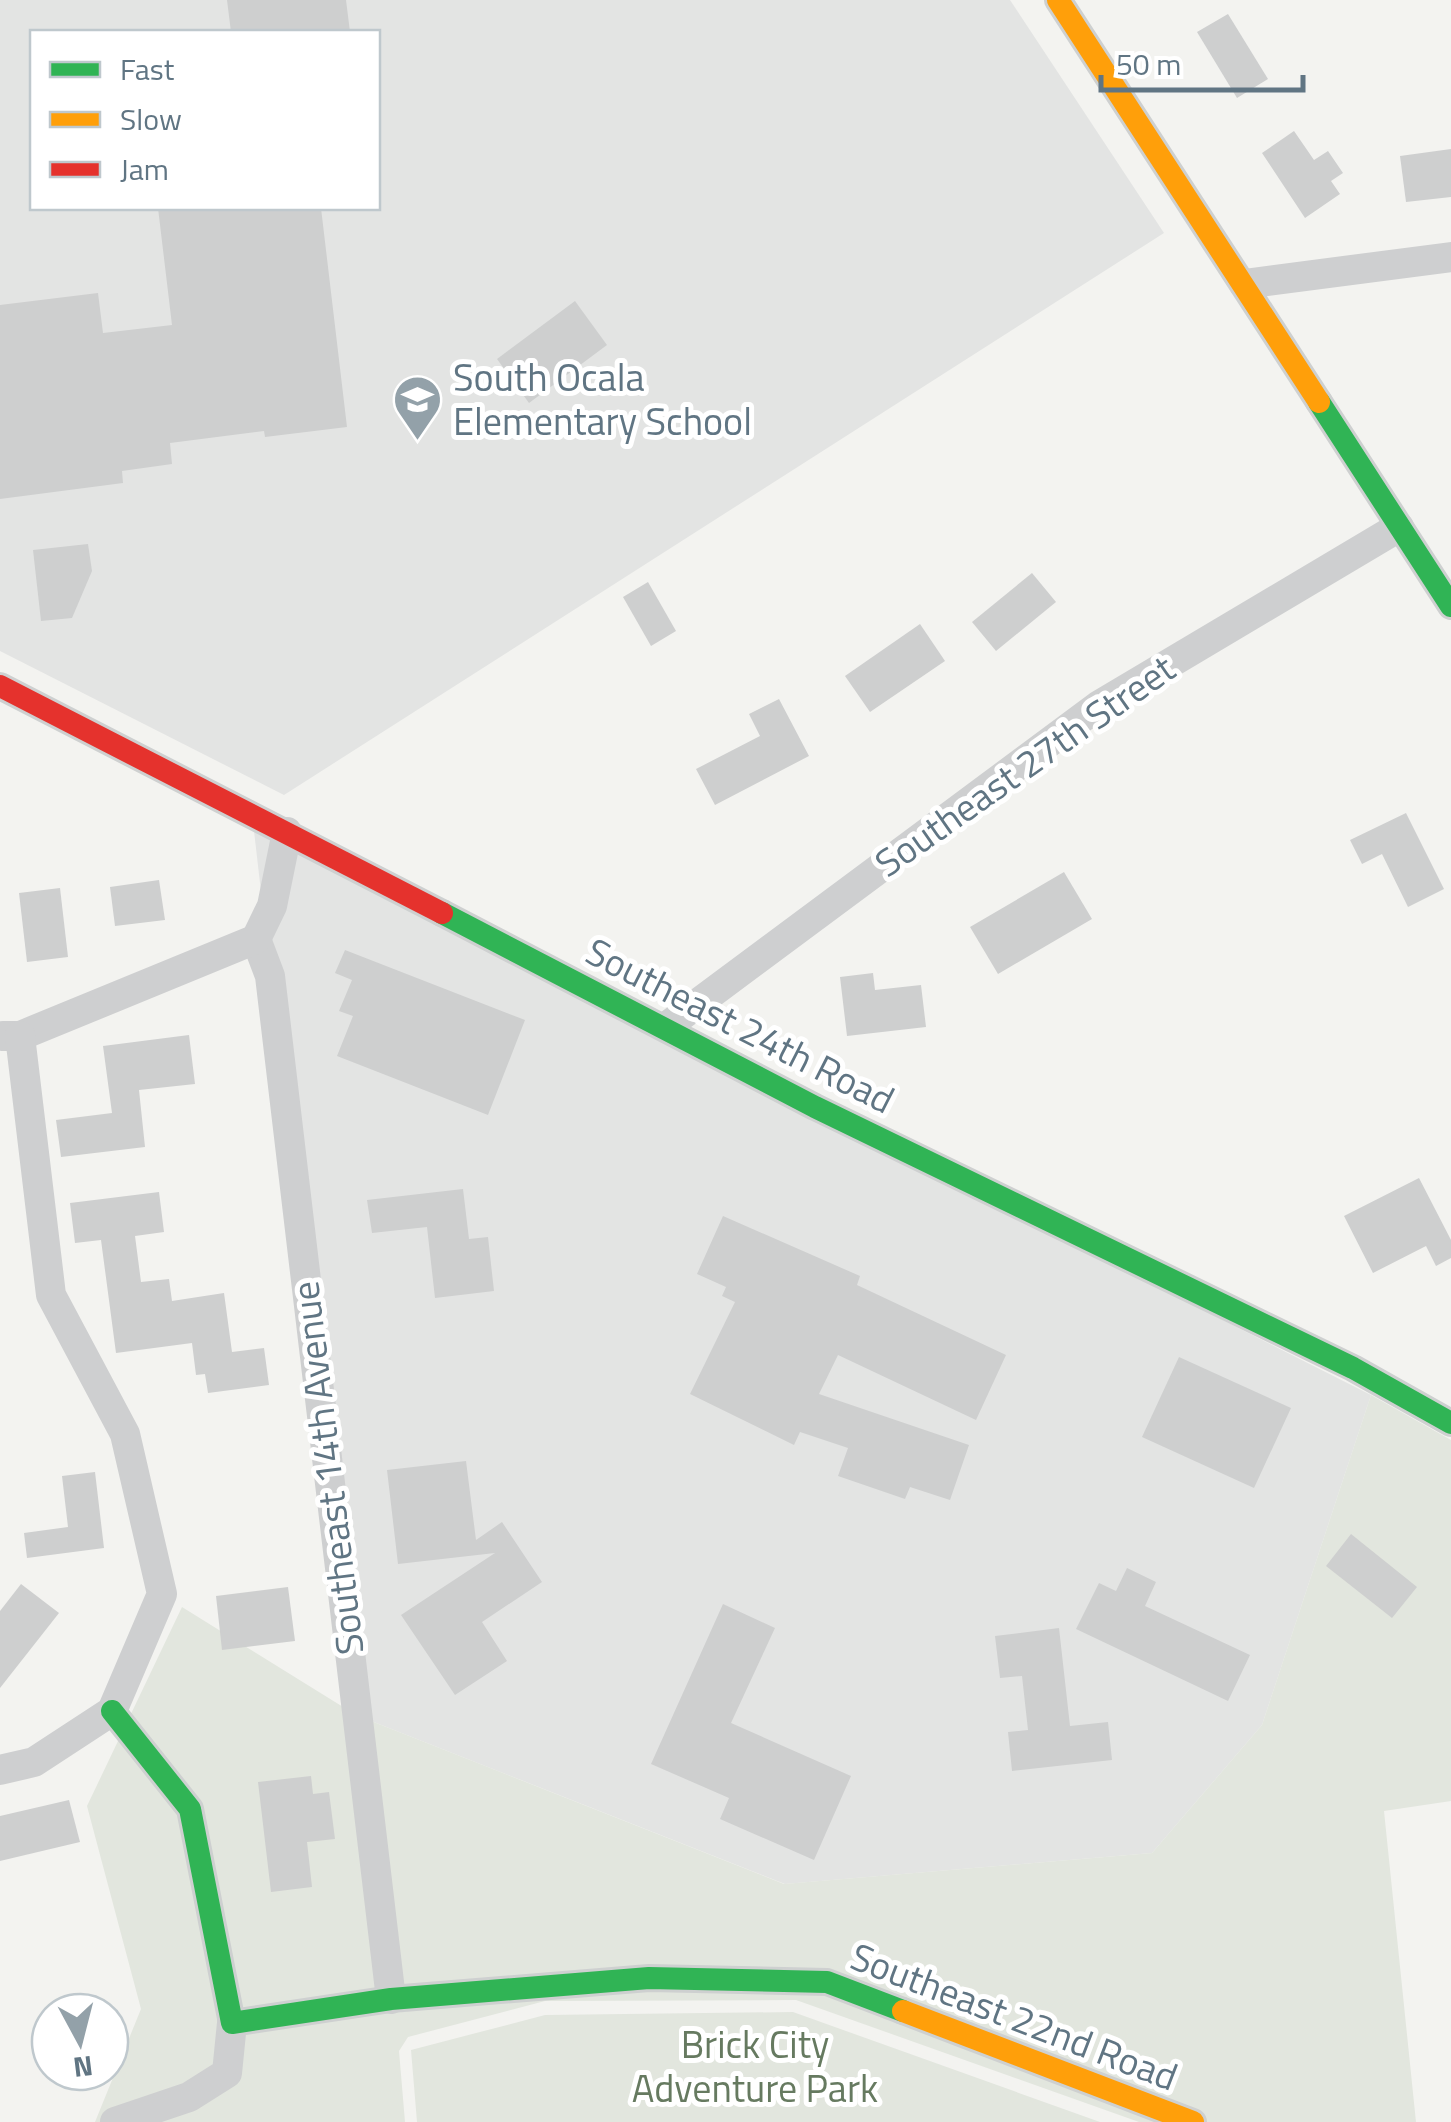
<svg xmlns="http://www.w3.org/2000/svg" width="1451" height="2122" viewBox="0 0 1451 2122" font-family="'Titillium Web',sans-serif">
	<rect width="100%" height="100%" fill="#f3f3f0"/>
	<!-- built -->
	<g fill="#e3e4e3" fill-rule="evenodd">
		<path d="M0,0H1010L1164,233L284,795L0,651ZM32,32H378V208H32Z"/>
		<path d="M254,831L1371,1395L1262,1725L1152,1853L785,1884L356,1715Z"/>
	</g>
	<!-- green -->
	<g fill="#e2e6de">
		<path d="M1371,1395L1451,1440V1801L1384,1811L1416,2122H1139L796,2000L545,2001L408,2037L399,2051L405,2122H95L141,2009L87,1806L182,1607L356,1715L784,1884L1152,1853L1262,1725Z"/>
		<path d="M793,2012L1100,2122H417L411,2050L545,2015Z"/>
	</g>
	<!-- building -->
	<g fill="#cecfcf">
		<path d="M227,0H346L350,32H231Z"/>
		<path d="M1228,14L1268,79L1237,98L1197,32Z"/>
		<path d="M1294,131L1314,160L1328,151L1343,173L1331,181L1340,194L1305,218L1262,153Z"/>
		<path d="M1451,149V197L1406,202L1400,156Z"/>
		<path d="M158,208H321L347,427L265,437L264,431L170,443L172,464L122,471L123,483L0,499V305L98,293L103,333L172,325Z"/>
		<path d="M575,301L607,345L529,403L497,359Z"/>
		<path d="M88,544L92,571L72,618L41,621L33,550Z"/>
		<path d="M1032,573L1056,602L996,651L972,622Z"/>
		<path d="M648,582L676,631L651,646L623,597Z"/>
		<path d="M920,624L945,661L870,712L845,676Z"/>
		<path d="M779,699L809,756L715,805L696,769L760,736L749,714Z"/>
		<path d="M1406,813L1444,889L1408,907L1382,854L1362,864L1350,840Z"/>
		<path d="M1064,872L1092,919L998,974L970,927Z"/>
		<path d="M159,880L165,920L115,926L110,887Z"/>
		<path d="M60,888L68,957L27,962L19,893Z"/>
		<path d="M345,950L525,1020L488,1115L337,1056L353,1016L339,1011L352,980L335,973Z"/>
		<path d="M873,973L875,990L921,985L926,1027L847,1036L840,977Z"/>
		<path d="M189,1035L195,1084L139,1090L145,1147L61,1157L56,1120L112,1113L103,1046Z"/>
		<path d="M1419,1178L1451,1240V1258L1436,1266L1426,1246L1373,1273L1344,1216Z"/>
		<path d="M463,1189L469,1239L488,1237L494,1291L435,1298L427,1227L372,1233L367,1200Z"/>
		<path d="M159,1192L164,1232L135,1236L141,1282L169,1279L172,1301L224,1293L232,1352L264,1348L269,1385L208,1393L205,1374L196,1375L192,1343L116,1353L101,1240L75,1243L70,1203Z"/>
		<path d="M723,1216L860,1276L857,1285L1006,1355L976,1420L838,1355L819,1394L969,1445L950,1500L910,1487L905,1499L838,1476L848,1448L800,1432L794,1445L690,1394L735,1302L722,1296L726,1287L697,1274Z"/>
		<path d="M1179,1357L1291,1408L1254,1488L1142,1437Z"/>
		<path d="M466,1461L476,1540L502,1522L542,1582L482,1622L507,1661L455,1695L401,1615L495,1553L398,1564L387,1470Z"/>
		<path d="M95,1472L104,1548L27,1558L24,1533L68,1527L62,1476Z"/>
		<path d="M1351,1534L1417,1587L1392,1618L1326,1566Z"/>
		<path d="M1127,1568L1156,1582L1145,1606L1250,1655L1228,1701L1076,1629L1099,1583L1116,1591Z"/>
		<path d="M21,1584L59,1613L0,1688V1611Z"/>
		<path d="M288,1587L295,1641L222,1650L216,1596Z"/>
		<path d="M723,1604L775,1628L731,1723L851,1776L814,1860L720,1819L729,1798L651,1764Z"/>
		<path d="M1059,1628L1070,1726L1108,1722L1112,1760L1012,1771L1008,1732L1028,1730L1022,1676L1000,1678L995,1636Z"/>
		<path d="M311,1776L313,1794L329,1792L335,1839L307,1842L312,1887L271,1892L258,1782Z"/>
		<path d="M69,1800L80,1842L0,1861V1816Z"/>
	</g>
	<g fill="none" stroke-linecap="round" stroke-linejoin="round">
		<defs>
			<g id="fast">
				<path d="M1319,402L1451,606"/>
				<path d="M442,913L815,1107L1353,1368L1451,1423"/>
				<path d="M112,1711L190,1809L232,2023L391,1999L649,1978L827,1982L903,2011"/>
			</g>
			<g id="slow">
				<path d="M1058,0L1319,402"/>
				<path d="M903,2011L1193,2122"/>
			</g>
			<path id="jam" d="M0,686L442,913"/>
		</defs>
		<!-- fast casing -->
		<use href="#fast" stroke="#ced0d0" stroke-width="28"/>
		<!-- slow casing -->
		<use href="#slow" stroke="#ced0d0" stroke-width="28"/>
		<!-- jam casing -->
		<use href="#jam" stroke="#ced0d0" stroke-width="28"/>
		<!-- street -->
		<g stroke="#cecfd0" stroke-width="30">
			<path d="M1244,284L1451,257"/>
			<path d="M256,939L270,976L391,1999"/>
			<path d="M666,1027L1098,706L1399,527"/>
			<path d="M3,1036H20L256,939L272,906L287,832"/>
			<path d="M0,1770L34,1762L112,1711L162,1594L125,1434L51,1295L20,1036"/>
			<path d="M115,2122L189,2097L227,2073L232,2023"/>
		</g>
		<!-- fast -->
		<use href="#fast" stroke="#30b455" stroke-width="22"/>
		<!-- slow -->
		<use href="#slow" stroke="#ff9f0a" stroke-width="22"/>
		<!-- jam -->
		<use href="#jam" stroke="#e5322d" stroke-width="22"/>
	</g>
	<!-- icons -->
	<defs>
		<symbol id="school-pin" viewBox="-11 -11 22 30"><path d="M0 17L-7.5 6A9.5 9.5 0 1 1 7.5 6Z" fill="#93a1a9" stroke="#fff"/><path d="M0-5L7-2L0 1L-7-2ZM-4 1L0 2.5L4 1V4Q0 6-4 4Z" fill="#fff"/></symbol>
	</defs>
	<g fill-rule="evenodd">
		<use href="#school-pin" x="390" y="372" width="55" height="75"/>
	</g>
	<g text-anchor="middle" stroke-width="10" stroke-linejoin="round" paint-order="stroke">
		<!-- poi labels -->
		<g font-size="38" fill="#607583" stroke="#fff" text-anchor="start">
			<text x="453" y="391">South Ocala<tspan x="453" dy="44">Elementary School</tspan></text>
		</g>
		<!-- street labels -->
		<g font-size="38" fill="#607583" stroke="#fff">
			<text transform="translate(1025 766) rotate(-35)" y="13">Southeast 27th Street</text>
			<text transform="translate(740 1026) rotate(27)" y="13">Southeast 24th Road</text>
			<text transform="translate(328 1468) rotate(-97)" y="13">Southeast 14th Avenue</text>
			<text transform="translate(1014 2017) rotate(21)" y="13">Southeast 22nd Road</text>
		</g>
		<!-- park labels -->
		<g font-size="38" fill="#667a60" stroke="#fff">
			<text x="755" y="2058">Brick City<tspan x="755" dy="44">Adventure Park</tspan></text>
		</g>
	</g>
	<!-- legend -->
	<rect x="30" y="30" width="350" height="180" fill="#ffffff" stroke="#bfc8cd" stroke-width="2.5"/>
	<rect x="50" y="62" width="50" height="15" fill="#30b455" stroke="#bfc8cd" stroke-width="2.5"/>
	<text x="120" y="80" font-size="30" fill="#607583">Fast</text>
	<rect x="50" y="112" width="50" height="15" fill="#ff9f0a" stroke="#bfc8cd" stroke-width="2.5"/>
	<text x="120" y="130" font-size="30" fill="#607583">Slow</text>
	<rect x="50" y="162" width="50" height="15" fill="#e5322d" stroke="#bfc8cd" stroke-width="2.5"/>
	<text x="120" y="180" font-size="30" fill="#607583">Jam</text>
	<!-- north arrow -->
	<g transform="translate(80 2042) rotate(173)"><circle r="48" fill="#ffffff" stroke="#bfc8cd" stroke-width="2.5"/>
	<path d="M0-8L18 38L0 25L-18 38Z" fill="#93a1a9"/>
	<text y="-15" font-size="28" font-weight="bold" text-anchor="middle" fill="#607583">N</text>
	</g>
	<!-- scale -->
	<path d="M1101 75v15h202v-15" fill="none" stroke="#607583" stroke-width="5"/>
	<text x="1116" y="75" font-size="30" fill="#607583" stroke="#ffffff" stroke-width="8" paint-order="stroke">50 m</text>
</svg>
